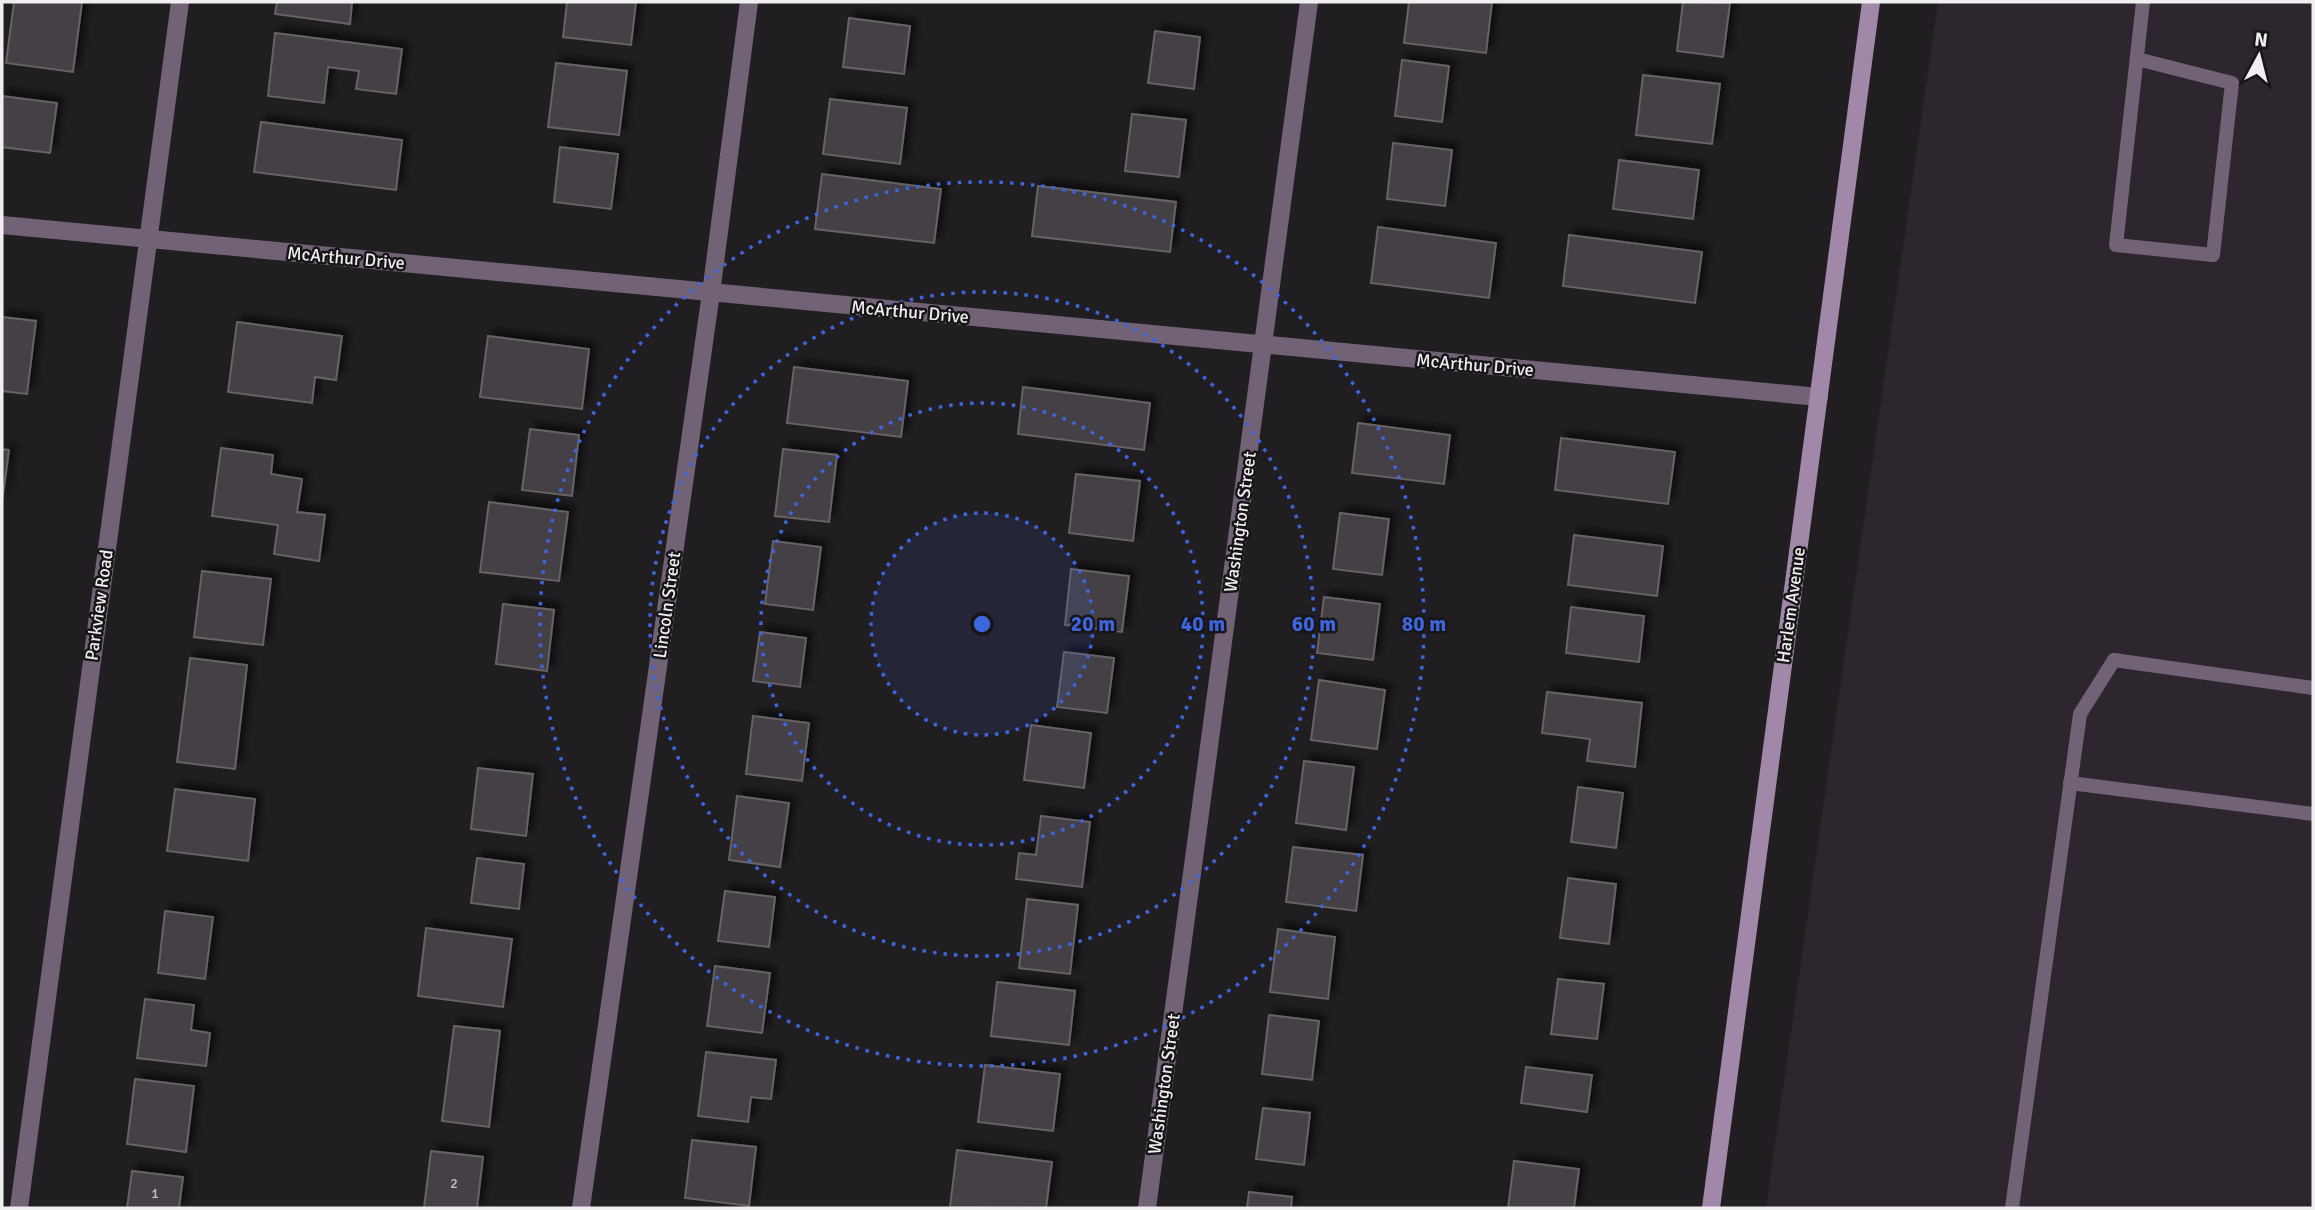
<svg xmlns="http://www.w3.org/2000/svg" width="2315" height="1210" viewBox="0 0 2315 1210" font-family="Signika,sans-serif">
	<defs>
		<filter id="shadow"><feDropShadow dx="6" dy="-6" stdDeviation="3.5" flood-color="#0009"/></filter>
	</defs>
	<rect width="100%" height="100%" fill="#211e22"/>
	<!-- built -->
	<path fill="#2d262f" d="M1938,2H2313V1208H1766Z"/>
	<!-- building -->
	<g fill="#444145" stroke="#666266" stroke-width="2" filter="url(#shadow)">
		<path d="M14,2H82L73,72L6,63Z"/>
		<path d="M277,2H352L350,24L275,14Z"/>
		<path d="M567,2H636L631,45L563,37Z"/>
		<path d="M1409,2H1492L1486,53L1404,43Z"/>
		<path d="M1683,2L1730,3L1723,57L1677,51Z"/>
		<path d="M849,18L910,26L904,74L843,67Z"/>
		<path d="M1155,31L1200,37L1194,89L1148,83Z"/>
		<path d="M275,33L402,49L396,94L356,89L359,71L328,67L324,103L268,96Z"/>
		<path d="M1402,60L1449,66L1442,122L1395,116Z"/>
		<path d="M556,63L627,71L619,135L548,127Z"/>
		<path d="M1643,75L1720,84L1712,144L1636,135Z"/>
		<path d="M2,96L57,103L50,153L2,147Z"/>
		<path d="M830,99L907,108L900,164L823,154Z"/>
		<path d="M1132,114L1186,120L1179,177L1125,171Z"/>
		<path d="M261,122L402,140L396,190L254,172Z"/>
		<path d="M1393,143L1452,150L1445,206L1387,199Z"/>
		<path d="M560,147L618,154L611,209L554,202Z"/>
		<path d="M1619,160L1699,170L1693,219L1613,209Z"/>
		<path d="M822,174L941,189L934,243L815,229Z"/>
		<path d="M1038,186L1176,202L1170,252L1032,236Z"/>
		<path d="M1378,227L1496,243L1489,298L1371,283Z"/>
		<path d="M1569,235L1702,252L1695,303L1563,286Z"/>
		<path d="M2,317L36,321L27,394L2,391Z"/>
		<path d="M237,322L342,336L336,380L315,377L312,403L228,392Z"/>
		<path d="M488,336L589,349L582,409L480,397Z"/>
		<path d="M794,367L908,381L901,437L787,423Z"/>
		<path d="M1023,387L1150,403L1144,450L1018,434Z"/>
		<path d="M1358,423L1450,435L1444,484L1352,473Z"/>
		<path d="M530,429L579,435L572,496L522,490Z"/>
		<path d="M1561,438L1675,452L1668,504L1555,490Z"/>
		<path d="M221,448L273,455L271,474L302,479L297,512L325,515L319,561L274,554L278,525L212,516Z"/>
		<path d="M2,449L9,450L2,502Z"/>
		<path d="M783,449L837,455L829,522L775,516Z"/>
		<path d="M1076,474L1140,481L1133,541L1069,533Z"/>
		<path d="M489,502L568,512L559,581L480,572Z"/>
		<path d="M1340,513L1389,519L1382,575L1333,569Z"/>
		<path d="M1574,535L1663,546L1657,596L1568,585Z"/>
		<path d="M773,541L821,547L813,610L765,604Z"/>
		<path d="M1071,569L1129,576L1122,632L1065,625Z"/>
		<path d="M202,571L271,579L263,645L194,637Z"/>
		<path d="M1324,597L1380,604L1373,660L1317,653Z"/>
		<path d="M503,604L554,610L547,671L496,664Z"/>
		<path d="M1571,607L1644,616L1639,662L1566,653Z"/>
		<path d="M760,632L806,638L800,687L753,681Z"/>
		<path d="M1064,652L1114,658L1107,713L1057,707Z"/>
		<path d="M190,658L247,665L235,769L177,762Z"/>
		<path d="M1319,680L1385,690L1377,749L1311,740Z"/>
		<path d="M1547,692L1642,703L1635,767L1587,761L1590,739L1542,733Z"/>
		<path d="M753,716L809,723L802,781L746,774Z"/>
		<path d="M1031,725L1091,733L1084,788L1024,780Z"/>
		<path d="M1304,761L1354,767L1346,830L1296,823Z"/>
		<path d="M478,768L533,774L526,836L471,829Z"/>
		<path d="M1578,787L1623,793L1616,848L1571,842Z"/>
		<path d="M175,789L255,799L248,861L167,851Z"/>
		<path d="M737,796L789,803L780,867L729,860Z"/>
		<path d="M1041,816L1090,822L1082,887L1016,879L1019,853L1036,855Z"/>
		<path d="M1293,847L1363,855L1356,911L1286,902Z"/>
		<path d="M477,858L524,864L519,909L471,903Z"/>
		<path d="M1568,878L1616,884L1609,944L1560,938Z"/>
		<path d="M725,891L775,897L769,947L718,941Z"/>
		<path d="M1027,899L1078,905L1070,974L1019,968Z"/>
		<path d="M165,911L213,917L205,979L158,973Z"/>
		<path d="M426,928L512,939L503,1007L418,996Z"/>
		<path d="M1278,929L1335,937L1328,999L1270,992Z"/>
		<path d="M715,966L770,973L762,1033L707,1026Z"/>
		<path d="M1558,979L1604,984L1597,1039L1551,1034Z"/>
		<path d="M997,982L1075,991L1069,1045L991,1036Z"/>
		<path d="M145,999L194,1005L191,1030L210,1033L206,1066L137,1058Z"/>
		<path d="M1269,1015L1319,1021L1312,1080L1262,1074Z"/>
		<path d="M454,1026L500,1031L489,1127L442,1121Z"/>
		<path d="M706,1052L776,1060L771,1099L751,1097L748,1122L698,1116Z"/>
		<path d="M985,1065L1060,1074L1053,1131L978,1122Z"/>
		<path d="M1526,1067L1592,1075L1587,1112L1521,1103Z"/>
		<path d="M135,1079L194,1086L186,1152L127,1144Z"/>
		<path d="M1263,1108L1310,1113L1304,1165L1256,1159Z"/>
		<path d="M692,1140L756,1147L749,1206L685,1198Z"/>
		<path d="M957,1150L1052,1162L1046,1208L950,1207Z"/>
		<path d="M431,1151L483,1157L477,1208H424Z"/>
		<path d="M1514,1161L1579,1169L1574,1208H1508Z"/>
		<path d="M132,1171L183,1177L179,1208H127Z"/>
		<path d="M1249,1192L1292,1197L1291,1208H1247Z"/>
	</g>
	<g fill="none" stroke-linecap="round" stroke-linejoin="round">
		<!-- service -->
		<g stroke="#726276" stroke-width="14">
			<path d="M2137,59L2232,83L2213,255L2116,245L2143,2"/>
			<path d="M2070,783L2313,814"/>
			<path d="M2012,1208L2080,714L2114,660L2313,688"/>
		</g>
		<!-- minor -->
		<g stroke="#726276" stroke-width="18">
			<path d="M2,225L1819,397"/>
			<path d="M19,1208L180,2"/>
			<path d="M581,1208L711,293L749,2"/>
			<path d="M1147,1208L1309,2"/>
		</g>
		<!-- secondary -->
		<path stroke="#a187a8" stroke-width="18" d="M1711,1208L1871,2"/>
	</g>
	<!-- distance rings -->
	<circle cx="982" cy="624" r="111" fill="#3d66dc" fill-opacity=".12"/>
	<g fill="none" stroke="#3d66dc" stroke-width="3.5" stroke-dasharray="3.5 7">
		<circle cx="982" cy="624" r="111"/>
		<circle cx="982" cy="624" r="221"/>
		<circle cx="982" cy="624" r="332"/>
		<circle cx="982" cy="624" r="442"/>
	</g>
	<g text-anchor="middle" stroke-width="5" stroke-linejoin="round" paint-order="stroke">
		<!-- number labels -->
		<g font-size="14" fill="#c5c3c5">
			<text x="454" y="1188">2</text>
			<text x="155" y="1198">1</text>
		</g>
		<!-- street labels -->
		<g font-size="18" fill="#f0eef0" stroke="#181519">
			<text transform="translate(346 258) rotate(5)" y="6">McArthur Drive</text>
			<text transform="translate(910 312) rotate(5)" y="6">McArthur Drive</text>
			<text transform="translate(1475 365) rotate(5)" y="6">McArthur Drive</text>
			<text transform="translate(1240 522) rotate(-82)" y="6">Washington Street</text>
			<text transform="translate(99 605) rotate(-82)" y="6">Parkview Road</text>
			<text transform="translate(667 605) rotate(-82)" y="6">Lincoln Street</text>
			<text transform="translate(1791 605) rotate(-82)" y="6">Harlem Avenue</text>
			<text transform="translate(1164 1084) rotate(-82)" y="6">Washington Street</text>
		</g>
	</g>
	<circle cx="982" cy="624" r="10" fill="#3d66dc" stroke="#181519" stroke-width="3.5"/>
	<g font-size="21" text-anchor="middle" font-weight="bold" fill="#3d66dc" stroke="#181519" stroke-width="5" stroke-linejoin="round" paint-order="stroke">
		<text x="1093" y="631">20 m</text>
		<text x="1203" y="631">40 m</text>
		<text x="1314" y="631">60 m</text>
		<text x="1424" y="631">80 m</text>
	</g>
	<!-- border -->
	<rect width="2315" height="1210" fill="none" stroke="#f0eef0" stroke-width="7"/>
	<!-- north arrow -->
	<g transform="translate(2259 56) rotate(7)" stroke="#181519" stroke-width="5" paint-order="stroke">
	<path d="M0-5L12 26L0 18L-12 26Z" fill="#f0eef0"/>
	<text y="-10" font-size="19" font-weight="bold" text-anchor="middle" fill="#f0eef0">N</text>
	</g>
</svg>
